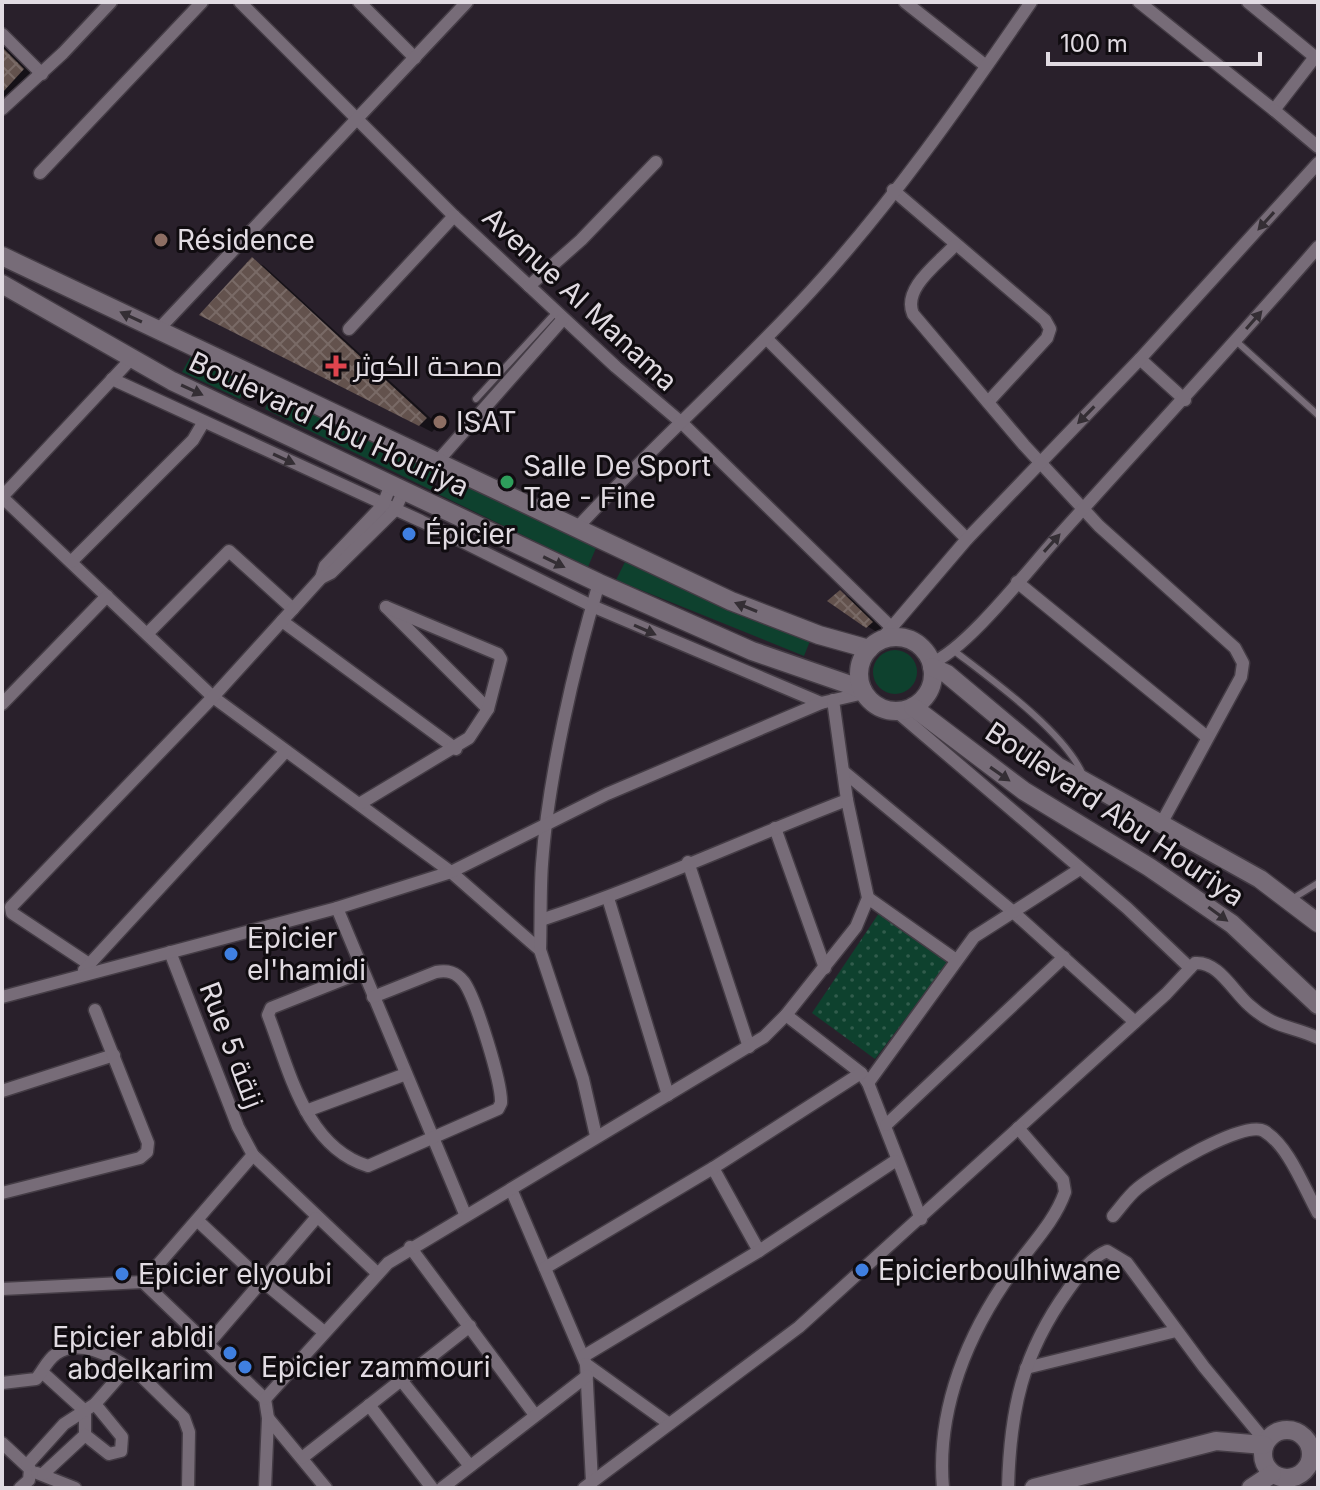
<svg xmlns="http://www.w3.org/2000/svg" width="1320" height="1490" viewBox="0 0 1320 1490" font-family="Inter,Cairo,sans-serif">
	<defs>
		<pattern id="park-dots" width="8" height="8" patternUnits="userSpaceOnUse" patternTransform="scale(2)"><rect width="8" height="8" fill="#0e412e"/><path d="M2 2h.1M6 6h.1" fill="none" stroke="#315c4c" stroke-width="1.8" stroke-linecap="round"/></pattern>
		<pattern id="building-cross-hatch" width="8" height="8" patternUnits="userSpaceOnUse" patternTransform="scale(2)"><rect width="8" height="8" fill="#63524d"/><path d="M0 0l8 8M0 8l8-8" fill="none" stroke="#796a66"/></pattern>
	</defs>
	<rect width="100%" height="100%" fill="#29202b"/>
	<!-- grass -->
	<g fill="#0e412e">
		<path d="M192,354L248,380L240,399L182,372Z"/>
		<path d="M273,392L439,472L431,490L265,409Z"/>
		<path d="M447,476L596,548L588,567L438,494Z"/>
		<path d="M625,562L810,641L804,656L616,580Z"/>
		<circle cx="895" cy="672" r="22"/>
	</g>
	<!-- park -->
	<path fill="url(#park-dots)" d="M879,913L949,961L875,1059L812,1013Z"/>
	<!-- shadow -->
	<g fill="#0007">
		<path d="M2,35L7,48L35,77L2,112Z"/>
		<path d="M252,260L264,266L438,425L432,432L213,321Z"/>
		<path d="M840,592L859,603L890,633L885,637L867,626Z"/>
	</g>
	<!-- building -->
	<g fill="url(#building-cross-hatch)">
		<path d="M2,47L24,69L2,93Z"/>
		<path d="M252,257L427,418L419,426L199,315Z"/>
		<path d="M840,590L873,622L866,628L827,601Z"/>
	</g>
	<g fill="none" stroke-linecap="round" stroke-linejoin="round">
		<defs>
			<g id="lane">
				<path d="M1236,341L1318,415"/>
				<path d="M476,399L556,312"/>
				<path d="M953,650C992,680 1064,731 1083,775"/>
				<path d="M1292,899L1318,883"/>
			</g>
			<g id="street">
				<path d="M240,2L454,216L616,367L682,423L891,627"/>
				<path d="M359,2L415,58"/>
				<path d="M905,2L986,66"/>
				<path d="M1139,2L1274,110L1315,57L1248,2"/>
				<path d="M2,34L42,74"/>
				<path d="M2,109L63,53L111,2"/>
				<path d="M1274,110L1318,147"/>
				<path d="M40,173L202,2"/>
				<path d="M893,190L1045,320L1050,329L1047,338L988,402"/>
				<path d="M955,245C939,263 902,288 913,314L1024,445L1099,526L1235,648L1243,663L1241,677L1161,824"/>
				<path d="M529,286L581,240L656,162"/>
				<path d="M349,329L454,216"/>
				<path d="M158,330L467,2"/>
				<path d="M767,339L967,539"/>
				<path d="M1140,359L1185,400"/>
				<path d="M112,379L421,521L592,606L821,703"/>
				<path d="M437,462L563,319"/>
				<path d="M2,497L213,697L451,872L540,950L583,1079L596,1136"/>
				<path d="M2,497L132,358"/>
				<path d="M577,528C652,446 736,373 811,291C892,203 963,101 1031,2"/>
				<path d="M71,562L193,440L203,423"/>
				<path d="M321,578L325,566L383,505L391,484"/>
				<path d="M1017,582L1207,737"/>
				<path d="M386,607L488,709"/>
				<path d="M282,621L456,749"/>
				<path d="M147,634L229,551L293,609"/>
				<path d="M880,641L967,539L1140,359L1318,163"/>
				<path d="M931,663C965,651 1028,570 1055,540C1143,442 1232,346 1318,247"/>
				<path d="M2,704L107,596"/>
				<path d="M896,711L1127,908L1190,968"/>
				<path d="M843,771L1011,910L1135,1022"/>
				<path d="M361,803L469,738L488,709L501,659L498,654L386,607"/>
				<path d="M775,828L825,968"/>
				<path d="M688,862L749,1047"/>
				<path d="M608,898L668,1095"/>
				<path d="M868,898L956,960"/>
				<path d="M337,908L465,1214"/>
				<path d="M541,920C645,886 745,839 847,800"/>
				<path d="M540,950C541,921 540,892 542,864C548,779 574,665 599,583"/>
				<path d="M170,952L238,1127L253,1155L376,1272"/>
				<path d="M89,964L12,913L11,907L213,697L321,578L331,573L395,510L404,490"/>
				<path d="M84,970L286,751"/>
				<path d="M362,972L271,1008L268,1015C289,1069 305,1147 368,1166L498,1109L501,1103C502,1083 476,999 464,982C456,972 448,970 436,972L373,997"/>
				<path d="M2,997L337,908L451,872L607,794L821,703L864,693"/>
				<path d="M786,1015L861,1073L868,1083L921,1219"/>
				<path d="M868,1083L974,937L1080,869"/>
				<path d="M2,1091L114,1055"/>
				<path d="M306,1111L406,1074"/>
				<path d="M886,1125L1064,957"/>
				<path d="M713,1168L759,1251"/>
				<path d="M511,1189L586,1364L592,1482"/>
				<path d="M2,1193L140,1158L147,1152L148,1143L95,1010"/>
				<path d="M1113,1216C1121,1207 1128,1196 1138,1188C1156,1173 1244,1119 1264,1131C1289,1146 1304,1188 1318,1213"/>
				<path d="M197,1220L261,1280L324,1332"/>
				<path d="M410,1247L535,1415"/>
				<path d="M545,1268L713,1168L861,1073"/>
				<path d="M143,1282L265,1399L268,1418L265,1488"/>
				<path d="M143,1282L253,1155"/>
				<path d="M2,1289L143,1282"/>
				<path d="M208,1344L316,1218"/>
				<path d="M584,1356L759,1251L895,1161"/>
				<path d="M586,1364L668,1423"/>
				<path d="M1026,1368L1176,1331"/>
				<path d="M42,1372L85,1411V1435"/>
				<path d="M401,1380L470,1466"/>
				<path d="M2,1383L36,1379C43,1371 47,1360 56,1354C78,1338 111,1355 129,1369"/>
				<path d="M265,1399L388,1263L764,1037L786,1015L856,927L868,898L847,800L833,700"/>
				<path d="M369,1405L432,1488"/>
				<path d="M268,1418L326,1488"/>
				<path d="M2,1443L30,1469L29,1480L20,1488"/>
				<path d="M302,1458L470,1326"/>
				<path d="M27,1465L64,1424L95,1404L124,1371L134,1369L184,1418L189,1432L188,1488"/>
				<path d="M37,1473L75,1488"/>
				<path d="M43,1474L85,1435L109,1454L121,1451L122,1437L95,1404"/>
				<path d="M442,1488L587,1376"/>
				<path d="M584,1488L799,1327L1166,994L1195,963C1218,961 1233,991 1249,1005C1275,1029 1290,1025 1318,1038"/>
				<path d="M943,1488C936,1409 968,1332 1014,1269C1031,1245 1055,1221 1065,1192L1063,1180L1018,1128"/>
				<path d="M1008,1488C1010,1410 1022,1354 1068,1290C1079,1275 1090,1258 1107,1251L1127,1263L1204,1367L1266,1442"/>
			</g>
			<g id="secondary">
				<path d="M2,256L731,601L819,635L869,649"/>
				<path d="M2,284L172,381L599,583L752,651L862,689"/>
				<circle cx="896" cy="674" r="37"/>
				<path d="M932,667L947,674L1057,766L1260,879L1318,923"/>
				<path d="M913,707L1024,791L1149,867L1232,924L1318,1005"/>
				<circle cx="1287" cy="1454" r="24"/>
				<path d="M1034,1488L1216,1441L1264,1445"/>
				<path d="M1251,1488L1272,1474"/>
			</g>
		</defs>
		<!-- lane casing -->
		<use href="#lane" stroke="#443c45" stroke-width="9"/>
		<!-- street casing -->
		<use href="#street" stroke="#443c45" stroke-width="15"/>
		<!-- secondary casing -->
		<use href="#secondary" stroke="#443c45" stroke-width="21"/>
		<!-- lane -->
		<use href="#lane" stroke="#776c78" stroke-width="6"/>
		<!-- street -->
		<use href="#street" stroke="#776c78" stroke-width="12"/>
		<!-- secondary -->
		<use href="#secondary" stroke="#776c78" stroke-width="18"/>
	</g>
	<!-- one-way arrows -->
	<defs><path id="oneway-solid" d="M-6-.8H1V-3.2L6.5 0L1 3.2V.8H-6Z" transform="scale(2)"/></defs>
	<g fill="#342e34">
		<use href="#oneway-solid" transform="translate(1266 221) rotate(132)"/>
		<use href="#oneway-solid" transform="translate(131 317) rotate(-155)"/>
		<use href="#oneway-solid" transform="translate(1254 320) rotate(-49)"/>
		<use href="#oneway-solid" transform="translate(192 390) rotate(25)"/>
		<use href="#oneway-solid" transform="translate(1086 415) rotate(134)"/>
		<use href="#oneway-solid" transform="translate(284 459) rotate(25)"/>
		<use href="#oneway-solid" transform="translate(1052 543) rotate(-48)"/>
		<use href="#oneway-solid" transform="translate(554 562) rotate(26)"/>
		<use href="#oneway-solid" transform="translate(746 607) rotate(-158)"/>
		<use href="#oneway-solid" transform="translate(645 630) rotate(24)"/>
		<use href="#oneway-solid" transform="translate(1000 774) rotate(35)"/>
		<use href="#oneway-solid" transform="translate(1218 914) rotate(36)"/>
	</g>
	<!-- markers -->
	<g fill="#8d6e63" stroke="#100c10" stroke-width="3">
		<circle cx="161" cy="240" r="8"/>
		<circle cx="440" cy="422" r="8"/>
	</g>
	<path fill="#e0444e" stroke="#100c10" stroke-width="3" d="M332 354h8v8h8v8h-8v8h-8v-8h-8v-8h8z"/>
	<circle fill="#2e9e5b" stroke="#100c10" stroke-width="3" cx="507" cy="482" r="8"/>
	<g fill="#3f7fe0" stroke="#100c10" stroke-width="3">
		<circle cx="409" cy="534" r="8"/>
		<circle cx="231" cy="954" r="8"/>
		<circle cx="862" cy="1270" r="8"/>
		<circle cx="122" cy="1274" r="8"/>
		<circle cx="230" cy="1353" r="8"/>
		<circle cx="245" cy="1367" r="8"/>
	</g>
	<g text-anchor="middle" stroke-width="6" stroke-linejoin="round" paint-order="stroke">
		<!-- poi labels -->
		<g font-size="28" fill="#e1dbe2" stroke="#100c10" text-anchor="start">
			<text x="177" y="250">Résidence</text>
			<text x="354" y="376">مصحة الكوثر</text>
			<text x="456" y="432">ISAT</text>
			<text x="523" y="476">Salle De Sport<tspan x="523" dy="32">Tae - Fine</tspan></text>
			<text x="425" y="544">Épicier</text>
			<text x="247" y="948">Epicier<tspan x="247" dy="32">el'hamidi</tspan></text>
			<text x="878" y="1280">Epicierboulhiwane</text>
			<text x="138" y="1284">Epicier elyoubi</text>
			<text x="214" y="1347" text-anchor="end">Epicier abldi<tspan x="214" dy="32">abdelkarim</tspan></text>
			<text x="261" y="1377">Epicier zammouri</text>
		</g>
		<!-- street labels -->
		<g font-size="28" fill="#e1dbe2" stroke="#100c10">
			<text transform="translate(580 299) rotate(43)" y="10">Avenue Al Manama</text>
			<text transform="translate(329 424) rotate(25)" y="10">Boulevard Abu Houriya</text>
			<text transform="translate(1115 814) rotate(34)" y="10">Boulevard Abu Houriya</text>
			<text transform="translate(232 1045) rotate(69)" y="10">Rue 5 زنقة</text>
		</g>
	</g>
	<!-- border -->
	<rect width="1320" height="1490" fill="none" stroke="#e1dbe2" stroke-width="8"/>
	<!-- scale -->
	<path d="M1048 52v12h212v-12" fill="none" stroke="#e1dbe2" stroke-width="4"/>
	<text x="1060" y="52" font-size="24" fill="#e1dbe2" stroke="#100c10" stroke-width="6" paint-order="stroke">100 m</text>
</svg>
